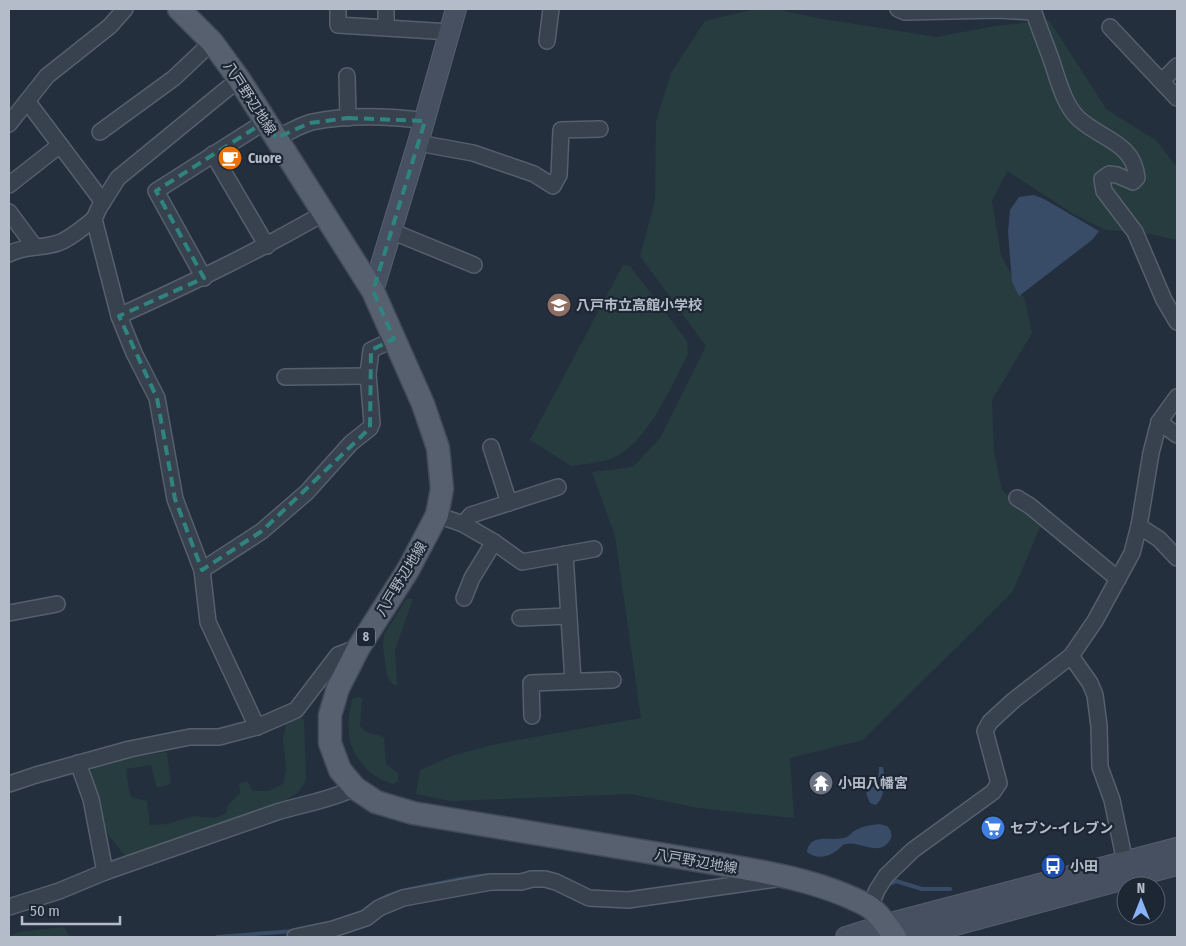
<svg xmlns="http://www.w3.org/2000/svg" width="1186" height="946" viewBox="0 0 1186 946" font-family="'Fira Sans Condensed','Noto Sans JP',sans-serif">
	<rect width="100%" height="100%" fill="#242f3e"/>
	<!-- green -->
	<g fill="#263c3f">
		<path d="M755,9H776L817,18L937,37L989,27L1049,20L1107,110L1156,140L1176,166L1177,165V240L1145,233L1106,230L1075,215L1007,171L992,201L1001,255L1025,300L1032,333L992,400L994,452L1002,490L1040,527L1013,591L863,740L790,758L794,818L698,808L630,794L450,801L416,794L420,770L454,755L496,744L641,718L615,536L592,472L633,467L660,438L706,346L640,256L655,200L656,121L671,73L705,21Z"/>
		<path d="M623,265L630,266L687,341L688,354C671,386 648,443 613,458C600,463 585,464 571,466L530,440Z"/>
		<path d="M407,598L413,599L395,650L397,686L391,683L387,676L383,646L384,635Z"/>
		<path d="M359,697L362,699L360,726L366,732L384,737L386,764L398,773V781L393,784C371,778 351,757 349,734C347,722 350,710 352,699Z"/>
		<path d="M299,718L304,719L306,778C301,795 289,798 275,805L125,856L107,833L91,773L93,767L122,759L167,752L171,784L157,788L151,765L126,769L129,790L131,797L147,801L150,825L167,824L193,816L215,818L226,813L228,805L240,793L239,784L247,781L253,791H268L283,784L286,769L283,740L286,724Z"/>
		<path d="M64,927L70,937H9L18,932Z"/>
	</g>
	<!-- water -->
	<g fill="#394c67">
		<path d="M1034,195L1044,199L1099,231L1092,240L1019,296L1012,282L1008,232L1010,210L1019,197Z"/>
		<path d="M879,767H883C885,780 886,796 876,805L870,803L866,793C876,786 879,779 879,767Z"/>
		<path d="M879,824L887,826C891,830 893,835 890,840C879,858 860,840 845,844C841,845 840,849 836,851C827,858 815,859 807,852C810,831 834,843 847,837C850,835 853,831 856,830C864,826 871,825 879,824Z"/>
	</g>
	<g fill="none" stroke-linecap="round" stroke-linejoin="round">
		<!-- stream -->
		<g stroke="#394c67" stroke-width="4">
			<path d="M892,883L896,881L922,889H950"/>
			<path d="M378,901C394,891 411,889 430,885C451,881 470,876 492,875"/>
			<path d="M217,937L294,931"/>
		</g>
		<defs>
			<g id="street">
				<path d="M338,9V25L450,32"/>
				<path d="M898,9L905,12L998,10L1033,12"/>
				<path d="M1033,9C1038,26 1045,42 1051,59C1058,79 1063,103 1078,118C1100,139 1134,142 1137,178L1133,182L1117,175L1109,174L1102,179L1104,191L1135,232L1164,300L1177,322"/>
				<path d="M1110,27L1177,98"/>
				<path d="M386,28V9"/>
				<path d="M547,41L551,9"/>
				<path d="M347,76L348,118"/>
				<path d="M239,79L118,178L99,208L94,219L119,316L134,353L157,398L175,499L202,570L208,622L257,727"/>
				<path d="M1162,81L1177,66"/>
				<path d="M27,101L103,202"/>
				<path d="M9,124L47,76L110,26L125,9"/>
				<path d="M100,132L174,78L212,42"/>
				<path d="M276,138C288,133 300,125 312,122C348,115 389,116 425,121"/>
				<path d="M418,143L473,153L534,174L553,186L559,175L561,130L600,129"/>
				<path d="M213,154L267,246"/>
				<path d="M9,185L60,145"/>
				<path d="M9,212L35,247"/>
				<path d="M391,231L474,265"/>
				<path d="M9,254C25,245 41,249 58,243C71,239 83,227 94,219"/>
				<path d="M204,278L156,191L266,121"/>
				<path d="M119,316C189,284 257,252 324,213"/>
				<path d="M285,377L368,376"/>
				<path d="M1159,422L1177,435"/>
				<path d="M491,447L509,503"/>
				<path d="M1017,498L1030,506L1118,579"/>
				<path d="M437,515L463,524L494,542L522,562L594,549"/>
				<path d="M463,524L471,515L558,487"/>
				<path d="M1139,526L1159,539L1177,558"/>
				<path d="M565,554L573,681"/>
				<path d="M202,570L262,531L307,492L351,443L370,428L372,423L368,374L371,350L394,339"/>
				<path d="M464,598L472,578L494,542"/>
				<path d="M9,613L57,604"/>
				<path d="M520,618L569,616"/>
				<path d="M1071,656L1090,683L1095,695L1099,726L1100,767L1112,800L1125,862"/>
				<path d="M532,716L531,683L613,680"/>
				<path d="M78,763L91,799L105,872"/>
				<path d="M9,784L36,775L130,749L190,737H219L257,727L296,710L338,655L359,647"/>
				<path d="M9,907L59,891L105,872L277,812C303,804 331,800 355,788"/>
				<path d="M870,907L877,890L886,876L913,850L993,792L999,783L985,731L990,722L1014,700L1071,656L1095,621L1132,553L1139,526L1151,453L1159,422L1177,397"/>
				<path d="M295,937L333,929L366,918L379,908L403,898L491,882H521L532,879H545L556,882L589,898L628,900L776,879"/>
			</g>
			<g id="secondary">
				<path d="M373,291L418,143L456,9"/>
				<path d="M846,937L887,924L1177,848"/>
				<path d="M911,937L1177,865"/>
			</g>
			<path id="primary" d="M179,9L212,42L239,79L373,291L423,404L438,448L442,489L437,515L408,570L359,647L338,688L330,715V743L340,770L355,788L376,802L413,813C501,828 590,842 678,857C739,868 813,876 868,906C879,913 888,927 895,937"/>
		</defs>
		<!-- street casing -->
		<use href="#street" stroke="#565f6c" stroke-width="18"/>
		<!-- secondary casing -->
		<use href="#secondary" stroke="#565f6c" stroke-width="22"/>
		<!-- primary casing -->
		<use href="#primary" stroke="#414a57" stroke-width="25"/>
		<!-- street -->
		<use href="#street" stroke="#38414e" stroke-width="15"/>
		<!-- secondary -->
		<use href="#secondary" stroke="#465061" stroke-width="20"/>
		<!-- primary -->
		<use href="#primary" stroke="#56606e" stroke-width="22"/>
	</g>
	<!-- marked area -->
	<path fill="none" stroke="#308480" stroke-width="4" stroke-dasharray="10 6" stroke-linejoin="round" d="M348,118L425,121L373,291L394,339L371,350L370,428L262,531L202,570L175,499L157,398L119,316L204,278L156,191L266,121L276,138L310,123Z"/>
	<!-- icons -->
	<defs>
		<symbol id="cafe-disc" viewBox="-11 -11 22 22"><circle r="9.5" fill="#e8710a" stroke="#1d2633"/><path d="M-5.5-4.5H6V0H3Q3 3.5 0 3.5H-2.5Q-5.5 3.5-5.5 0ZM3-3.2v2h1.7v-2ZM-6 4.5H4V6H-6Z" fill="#fff"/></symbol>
		<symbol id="school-disc" viewBox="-11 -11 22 22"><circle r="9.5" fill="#8d6e63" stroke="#1d2633"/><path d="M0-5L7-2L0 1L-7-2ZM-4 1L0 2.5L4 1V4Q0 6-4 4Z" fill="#fff"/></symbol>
		<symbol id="temple-disc" viewBox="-11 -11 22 22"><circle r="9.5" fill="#6b7280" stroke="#1d2633"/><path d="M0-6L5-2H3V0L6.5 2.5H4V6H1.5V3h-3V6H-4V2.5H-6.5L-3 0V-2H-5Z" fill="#fff"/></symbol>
		<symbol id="supermarket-disc" viewBox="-11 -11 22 22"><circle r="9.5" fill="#3f7fe0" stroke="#1d2633"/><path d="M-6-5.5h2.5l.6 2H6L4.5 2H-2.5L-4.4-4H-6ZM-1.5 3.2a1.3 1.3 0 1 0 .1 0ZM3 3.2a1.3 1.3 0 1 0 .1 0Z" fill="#fff"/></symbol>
		<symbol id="bus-disc" viewBox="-11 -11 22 22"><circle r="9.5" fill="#1a4fb4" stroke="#1d2633"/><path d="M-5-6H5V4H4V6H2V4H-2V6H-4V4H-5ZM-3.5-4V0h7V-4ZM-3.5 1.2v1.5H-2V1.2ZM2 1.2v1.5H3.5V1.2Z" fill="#fff"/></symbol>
	</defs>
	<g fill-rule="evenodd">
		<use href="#cafe-disc" x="216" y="144" width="28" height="28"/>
		<use href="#school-disc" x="545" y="291" width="28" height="28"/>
		<use href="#temple-disc" x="807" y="769" width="28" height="28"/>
		<use href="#supermarket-disc" x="979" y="814" width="28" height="28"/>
		<use href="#bus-disc" x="1039" y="852" width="28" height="28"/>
	</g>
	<g text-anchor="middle" stroke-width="4.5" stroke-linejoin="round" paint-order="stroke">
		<!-- shield labels -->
		<rect fill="#1d2633" stroke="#878f9c" stroke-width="1" x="357" y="627.5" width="18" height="19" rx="4"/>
		<g font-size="12" font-weight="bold" fill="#b4bcc9">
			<text x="366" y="641">8</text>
		</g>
		<!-- street labels -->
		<g font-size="14" fill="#b4bcc9" stroke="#1d2633">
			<text transform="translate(250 98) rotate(57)" y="5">八戸野辺地線</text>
			<text transform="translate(401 579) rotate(-59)" y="5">八戸野辺地線</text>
			<text transform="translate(696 861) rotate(10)" y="5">八戸野辺地線</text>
		</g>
		<!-- poi labels -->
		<g font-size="14" font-weight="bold" fill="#b4bcc9" stroke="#1d2633" text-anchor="start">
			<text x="248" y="163">Cuore</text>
			<text x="576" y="310">八戸市立高館小学校</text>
			<text x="838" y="788">小田八幡宮</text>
			<text x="1010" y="833">セブン-イレブン</text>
			<text x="1070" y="871">小田</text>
		</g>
	</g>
	<!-- border -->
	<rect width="1186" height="946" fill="none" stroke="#b4bcc9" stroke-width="20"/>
	<!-- north arrow -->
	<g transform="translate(1141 901)"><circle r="24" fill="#1d2633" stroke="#59626f"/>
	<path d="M0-4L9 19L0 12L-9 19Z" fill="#8ab4f8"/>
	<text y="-8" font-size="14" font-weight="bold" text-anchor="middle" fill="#b4bcc9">N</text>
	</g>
	<!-- scale -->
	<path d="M22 916v8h98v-8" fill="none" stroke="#b4bcc9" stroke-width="2.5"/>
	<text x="30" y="916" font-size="15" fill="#b4bcc9" stroke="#1d2633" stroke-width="4" paint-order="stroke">50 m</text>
</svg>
